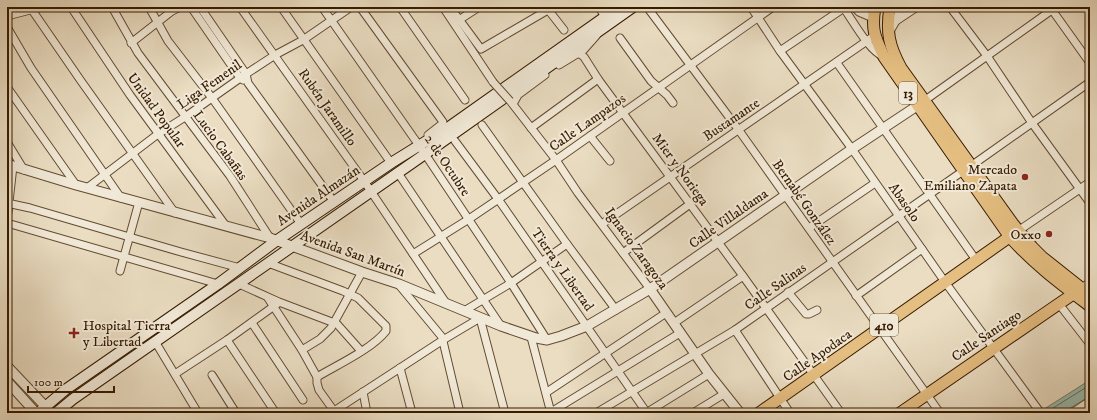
<svg xmlns="http://www.w3.org/2000/svg" width="1097" height="420" viewBox="0 0 1097 420" font-family="'IM FELL DW Pica',serif">
	<rect width="100%" height="100%" fill="#eaddc2"/>
	<filter id="stains"><feTurbulence type="fractalNoise" baseFrequency=".005" numOctaves="4"/><feColorMatrix values="0 0 0 0 .2 0 0 0 0 .09 0 0 0 0 .02 0 0 0 .5 -.17"/></filter>
	<radialGradient id="worn" r=".72"><stop offset=".6" stop-color="#630" stop-opacity="0"/><stop offset="1" stop-color="#630" stop-opacity=".3"/></radialGradient>
	<!-- water -->
	<path fill="#98bcaf" stroke="#717c69" d="M1090,380V396L1062,413H1038Z"/>
	<g fill="none" stroke-linecap="round" stroke-linejoin="round">
		<!-- shore -->
		<path stroke="#676c58" stroke-width="1" d="M1045,413L1090,385"/>
		<defs>
			<g id="minor">
				<path d="M30,7L81,81L175,213"/>
				<path d="M71,7L130,95L226,226"/>
				<path d="M112,7L138,53L230,176L270,238"/>
				<path d="M149,7L168,41L212,98L301,224"/>
				<path d="M191,7L240,78L243,80"/>
				<path d="M200,7L246,74L248,83L334,202"/>
				<path d="M240,7L364,181L446,303"/>
				<path d="M281,7L391,163"/>
				<path d="M322,7L425,154L511,283L547,340"/>
				<path d="M360,7L443,122L442,124L428,135"/>
				<path d="M400,7L465,100"/>
				<path d="M443,7L493,82"/>
				<path d="M450,7L481,49L553,7"/>
				<path d="M546,7L564,30"/>
				<path d="M599,7L605,17"/>
				<path d="M647,7L738,129L940,413"/>
				<path d="M751,7L780,51L852,149L945,282L1040,412"/>
				<path d="M843,7C853,21 869,51 884,57"/>
				<path d="M854,7L859,12L873,18"/>
				<path d="M950,7L987,56L1032,123L1090,203"/>
				<path d="M1050,7L1090,63"/>
				<path d="M7,16L42,7"/>
				<path d="M459,20L479,7"/>
				<path d="M896,21L917,7"/>
				<path d="M7,27L31,68L121,198"/>
				<path d="M889,33L896,21L900,7"/>
				<path d="M620,38L651,81L667,95L673,103"/>
				<path d="M131,43L172,11L180,7"/>
				<path d="M780,51L844,8"/>
				<path d="M580,54L596,36"/>
				<path d="M837,63L976,260"/>
				<path d="M559,65L577,54H580L584,57L598,79L743,276L841,413"/>
				<path d="M7,87L76,185"/>
				<path d="M924,101L1056,7"/>
				<path d="M511,102L556,160L578,193L650,289"/>
				<path d="M513,104L518,95L545,75"/>
				<path d="M482,125L567,244L616,310"/>
				<path d="M531,128L598,79"/>
				<path d="M590,136L610,161"/>
				<path d="M455,141L498,199L647,413"/>
				<path d="M7,142L24,170"/>
				<path d="M971,166L1090,82"/>
				<path d="M398,173L501,326"/>
				<path d="M87,188L158,134L185,117L246,74L275,55L303,40L351,7"/>
				<path d="M7,203L30,208L181,252L240,268"/>
				<path d="M7,220L13,166"/>
				<path d="M7,223L218,284"/>
				<path d="M602,224L874,36"/>
				<path d="M809,228L875,183"/>
				<path d="M1018,231L1090,182"/>
				<path d="M623,253L690,204"/>
				<path d="M413,254L469,219L556,160L773,7"/>
				<path d="M268,263L343,291L358,298L386,326V331C372,349 337,365 317,377"/>
				<path d="M120,271L139,202"/>
				<path d="M239,284L279,302L337,324L361,351"/>
				<path d="M399,285L442,337L460,413"/>
				<path d="M1082,288L1090,282"/>
				<path d="M788,292L806,314H809L817,310"/>
				<path d="M856,296L922,249"/>
				<path d="M268,298L302,350L317,377V383L319,390L334,411"/>
				<path d="M1059,304L1090,344"/>
				<path d="M464,311L511,283L567,244"/>
				<path d="M252,323L303,400"/>
				<path d="M674,323L743,276"/>
				<path d="M735,330L790,413"/>
				<path d="M531,337L551,413"/>
				<path d="M227,340L275,412"/>
				<path d="M156,343L198,413"/>
				<path d="M302,350L320,339L331,328L362,272"/>
				<path d="M400,368L412,413"/>
				<path d="M175,374L227,340L277,304"/>
				<path d="M212,375L236,413"/>
				<path d="M363,392L367,413"/>
				<path d="M547,392L666,313"/>
				<path d="M551,412L680,333"/>
				<path d="M331,413L443,340L480,318L505,413"/>
				<path d="M596,413L735,330L963,171"/>
				<path d="M646,413L709,374"/>
				<path d="M693,413L724,394"/>
				<path d="M1072,413L1090,401"/>
			</g>
			<g id="tertiary">
				<path d="M7,164L76,185L270,238L362,272L399,284L501,326L536,338L547,340L561,336L587,326L650,289L852,149L917,106"/>
				<path d="M650,289L709,374L740,413"/>
				<path d="M7,366L45,406"/>
				<path d="M7,381L36,413"/>
			</g>
			<g id="secondary">
				<path d="M38,413L65,390L218,284L276,241L391,163L449,127L619,7"/>
				<path d="M56,413L73,399L425,154L633,7"/>
			</g>
			<g id="primary">
				<path d="M875,7C871,30 875,37 884,57L1010,237C1034,264 1061,284 1090,306"/>
				<path d="M890,7C886,32 889,46 901,68L1013,224L1032,247L1042,257L1090,295"/>
				<path d="M759,413L1015,233"/>
				<path d="M900,413L1079,290"/>
			</g>
		</defs>
		<!-- minor casing -->
		<use href="#minor" stroke="#634c30" stroke-width="9"/>
		<!-- tertiary casing -->
		<use href="#tertiary" stroke="#634c30" stroke-width="11"/>
		<!-- secondary casing -->
		<use href="#secondary" stroke="#361b00" stroke-width="12"/>
		<!-- primary casing -->
		<use href="#primary" stroke="#361b00" stroke-width="13"/>
		<!-- minor -->
		<use href="#minor" stroke="#f1e9d7" stroke-width="7"/>
		<!-- tertiary -->
		<use href="#tertiary" stroke="#f1e9d7" stroke-width="9"/>
		<!-- secondary -->
		<use href="#secondary" stroke="#f1e9d7" stroke-width="10"/>
		<!-- primary -->
		<use href="#primary" stroke="#e5be81" stroke-width="11"/>
		<defs>
			<path id="minor-bridge" d="M493,82L510,101"/>
		</defs>
		<!-- minor-bridge casing -->
		<use href="#minor-bridge" stroke="#634c30" stroke-width="9" stroke-linecap="butt"/>
		<!-- minor-bridge -->
		<use href="#minor-bridge" stroke="#f1e9d7" stroke-width="7"/>
	</g>
	<!-- markers -->
	<g fill="#8f2418" stroke="#f1e9d7" stroke-width="1.5">
		<circle cx="1025" cy="177" r="4"/>
		<circle cx="1049" cy="234" r="4"/>
		<path d="M72 327h4v4h4v4h-4v4h-4v-4h-4v-4h4z"/>
	</g>
	<g text-anchor="middle" stroke-width="4" stroke-linejoin="round" paint-order="stroke">
		<!-- shield labels -->
		<g fill="#f1e9d7" stroke="#6e5940" stroke-width="1">
			<rect x="899" y="82" width="18" height="22" rx="3"/>
			<rect x="870" y="314" width="28" height="22" rx="3"/>
		</g>
		<g font-size="13" font-weight="bold" fill="#361b00">
			<text x="908" y="98">13</text>
			<text x="884" y="330">410</text>
		</g>
		<!-- street labels -->
		<g font-size="14" fill="#361b00" stroke="#f1e9d7">
			<text transform="translate(209 84) rotate(-35)" y="5">Liga Femenil</text>
			<text transform="translate(328 107) rotate(55)" y="5">Rubén Jaramillo</text>
			<text transform="translate(157 110) rotate(54)" y="5">Unidad Popular</text>
			<text transform="translate(731 119) rotate(-34)" y="5">Bustamante</text>
			<text transform="translate(587 122) rotate(-35)" y="5">Calle Lampazos</text>
			<text transform="translate(221 145) rotate(54)" y="5">Lucio Cabañas</text>
			<text transform="translate(448 165) rotate(56)" y="5">2 de Octubre</text>
			<text transform="translate(681 169) rotate(54)" y="5">Mier y Noriega</text>
			<text transform="translate(318 195) rotate(-34)" y="5">Avenida Almazán</text>
			<text transform="translate(805 202) rotate(55)" y="5">Bernabé González</text>
			<text transform="translate(905 202) rotate(55)" y="5">Abasolo</text>
			<text transform="translate(728 218) rotate(-35)" y="5">Calle Villaldama</text>
			<text transform="translate(637 248) rotate(54)" y="5">Ignacio Zaragoza</text>
			<text transform="translate(353 253) rotate(20)" y="5">Avenida San Martín</text>
			<text transform="translate(563 269) rotate(55)" y="5">Tierra y Libertad</text>
			<text transform="translate(775 286) rotate(-35)" y="5">Calle Salinas</text>
			<text transform="translate(986 335) rotate(-34)" y="5">Calle Santiago</text>
			<text transform="translate(817 355) rotate(-35)" y="5">Calle Apodaca</text>
		</g>
		<!-- poi labels -->
		<g font-size="14" fill="#361b00" stroke="#f1e9d7" text-anchor="end">
			<text x="1017" y="174">Mercado<tspan x="1017" dy="16">Emiliano Zapata</tspan></text>
			<text x="1041" y="239">Oxxo</text>
			<text x="83" y="330" text-anchor="start">Hospital Tierra<tspan x="83" dy="16">y Libertad</tspan></text>
		</g>
	</g>
	<!-- margin -->
	<rect width="1097" height="420" fill="none" stroke="#eaddc2" stroke-width="24"/>
	<rect x="8" y="8" width="1081" height="404" fill="none" stroke="#361b00" stroke-width="2"/>
	<rect x="12" y="12" width="1073" height="396" fill="none" stroke="#361b00"/>
	<!-- scale -->
	<path d="M28 386v6h86v-6" fill="none" stroke="#361b00" stroke-width="2"/>
	<text x="34" y="386" font-size="12" fill="#361b00" stroke="#f1e9d7" stroke-width="3" paint-order="stroke">100 m</text>
	<rect width="100%" height="100%" filter="url(#stains)"/>
	<rect width="100%" height="100%" fill="url(#worn)"/>
</svg>
